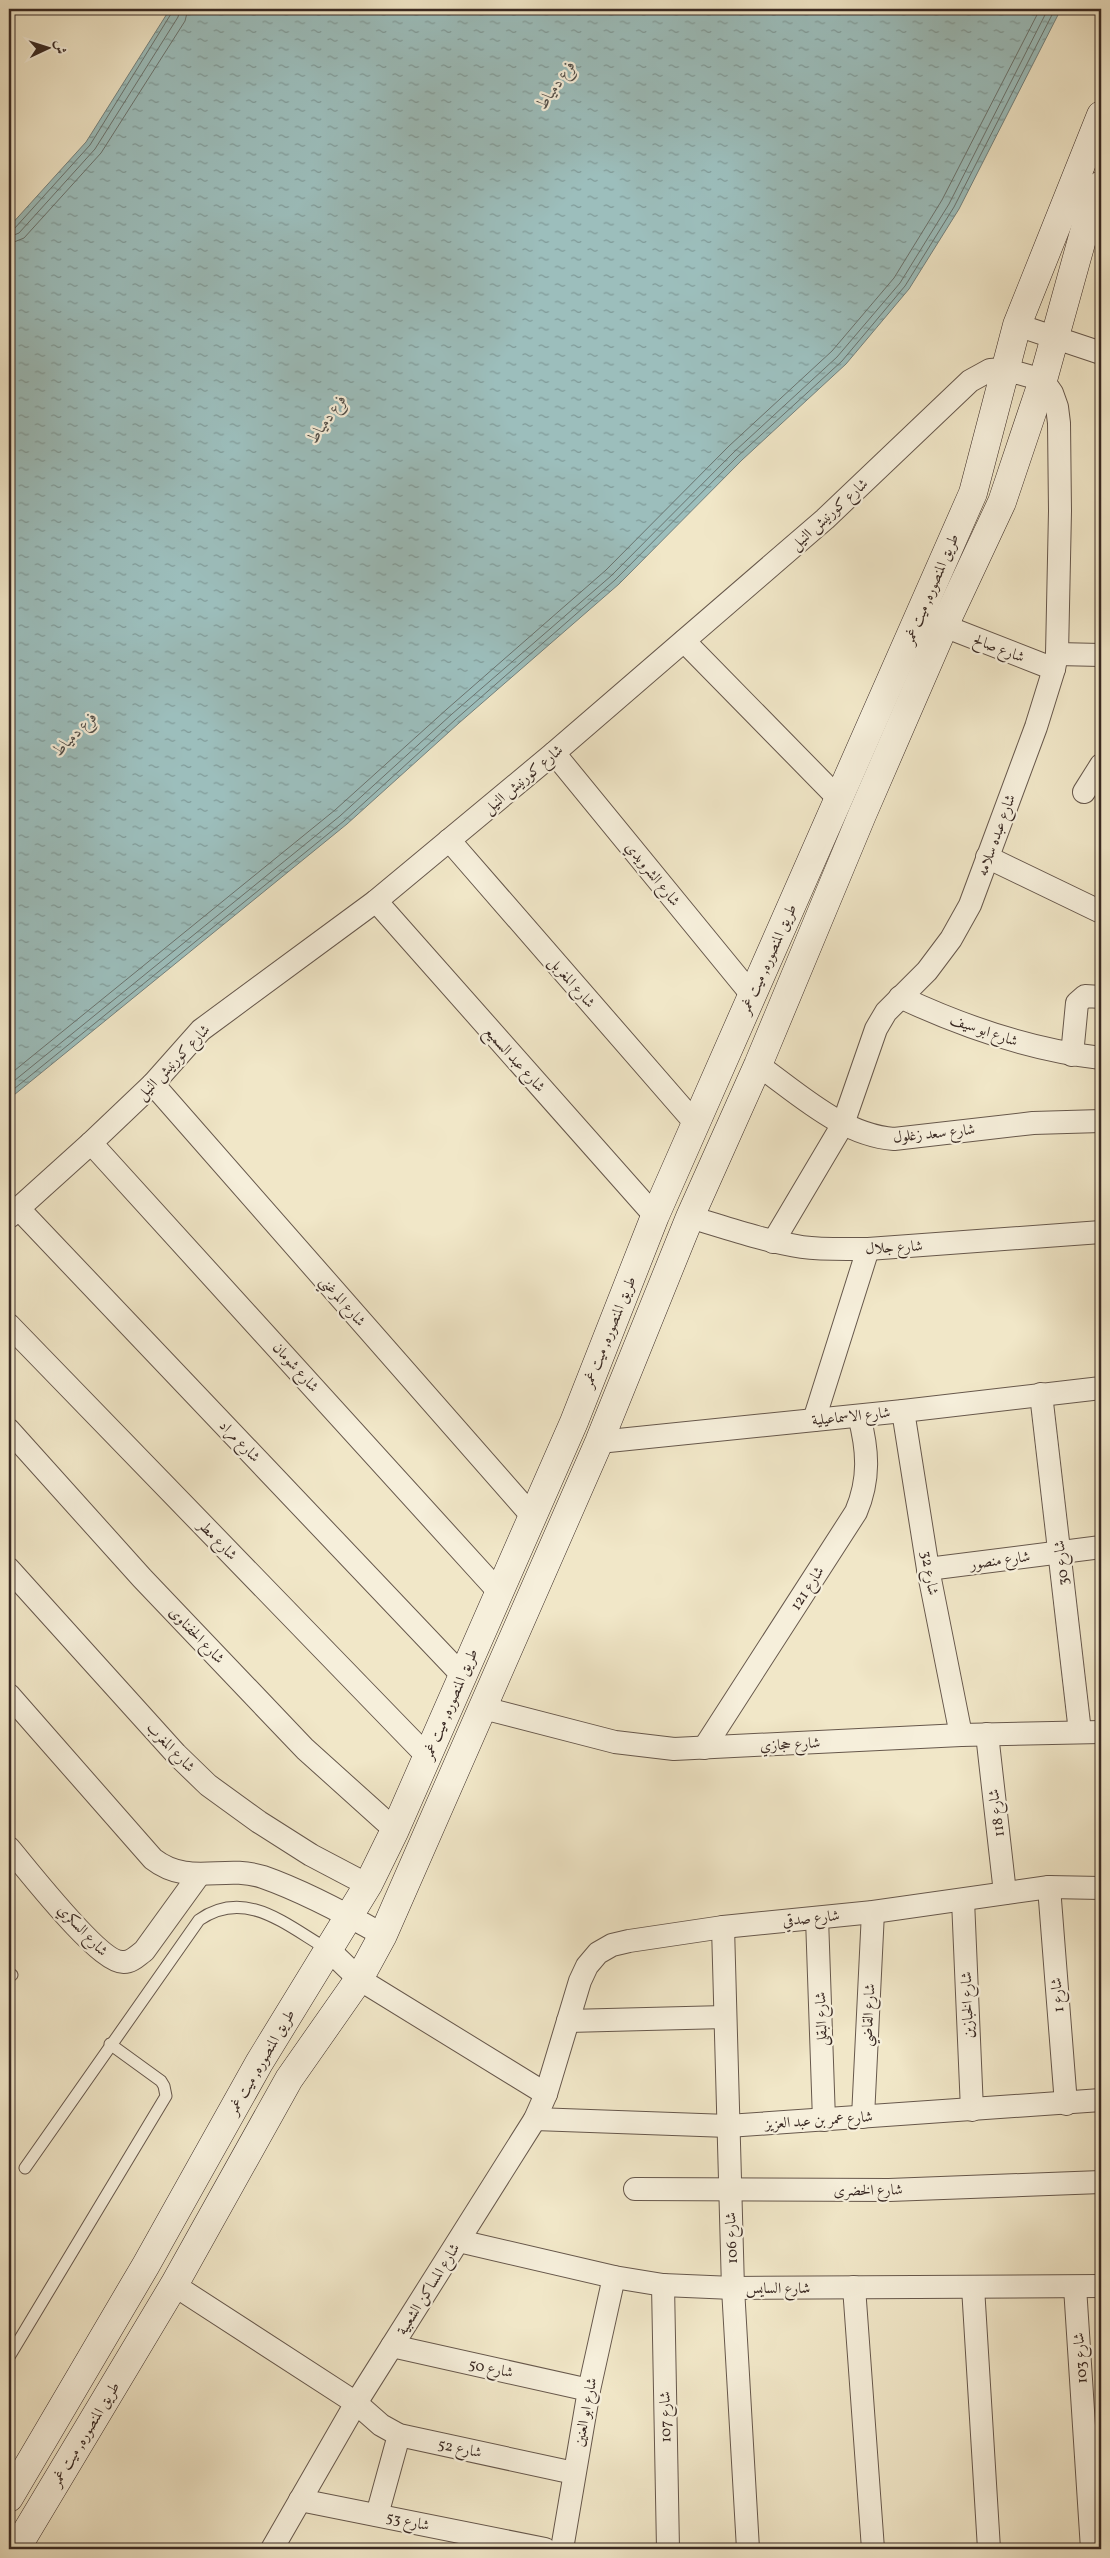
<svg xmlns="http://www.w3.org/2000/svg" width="1110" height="2558" viewBox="0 0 1110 2558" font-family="Vollkorn,Amiri,serif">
	<defs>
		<pattern id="water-ripples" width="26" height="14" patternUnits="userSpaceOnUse" patternTransform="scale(1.25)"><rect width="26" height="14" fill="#9cbebc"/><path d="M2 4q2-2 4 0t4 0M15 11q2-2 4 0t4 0" fill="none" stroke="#809a98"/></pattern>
	</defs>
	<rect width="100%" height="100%" fill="#f1e7c8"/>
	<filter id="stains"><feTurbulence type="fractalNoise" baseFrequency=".004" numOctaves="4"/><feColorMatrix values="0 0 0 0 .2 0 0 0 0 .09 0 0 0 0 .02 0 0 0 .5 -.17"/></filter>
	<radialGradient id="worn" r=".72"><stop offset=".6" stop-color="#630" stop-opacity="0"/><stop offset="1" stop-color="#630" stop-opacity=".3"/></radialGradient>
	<!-- water -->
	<path fill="url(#water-ripples)" stroke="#74827f" d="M170,9H1061L959,209L909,289L846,364L742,460L619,584L459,723L347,824L9,1099V227L86,142Z"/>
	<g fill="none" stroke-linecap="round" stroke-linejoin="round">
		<!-- shore -->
		<g stroke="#6a7470" stroke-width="1">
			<path d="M9,230L14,229L90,145L174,9"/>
			<path d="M9,237L19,233L95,149L178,17L180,9"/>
			<path d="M9,244L24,238L101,153L185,21L188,9"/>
			<path d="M9,1075L335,810L447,709L606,570L729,446L832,351L894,278L942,200L1040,9"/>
			<path d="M9,1085L340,816L452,714L611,576L734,452L837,357L900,283L949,204L1048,9"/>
			<path d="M9,1093L344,821L456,719L615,580L738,456L842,361L905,286L954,207L1055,9"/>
		</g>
		<defs>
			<g id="lane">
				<path d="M9,1973L12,1975"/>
				<path d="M25,2168L199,1920C246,1887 287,1926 329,1950"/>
				<path d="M9,2357L166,2096L164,2086L161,2081L110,2044"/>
			</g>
			<g id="street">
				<path d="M1017,325L1101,353"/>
				<path d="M944,626L1054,669"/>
				<path d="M684,641L839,799"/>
				<path d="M1057,654L1101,655"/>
				<path d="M554,753L752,995"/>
				<path d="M1084,792L1101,765"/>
				<path d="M449,840L696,1124"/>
				<path d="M987,857L1101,912"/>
				<path d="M376,901L655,1216"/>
				<path d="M900,997C964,1027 1030,1050 1101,1058"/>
				<path d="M1072,1055L1077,1003L1085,996L1101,997"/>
				<path d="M758,1065C799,1094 842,1135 894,1139L1033,1123L1101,1121"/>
				<path d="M153,1084L533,1517"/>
				<path d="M91,1143L499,1592"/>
				<path d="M18,1208L461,1674"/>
				<path d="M9,1217L91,1143L153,1084L201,1030L376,901L554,753L825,519L970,381L990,370L1004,369L1043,380L1052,393L1057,407L1059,423L1060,511L1057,654L1054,669L1036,727L970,905L951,939L927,971L886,1012L876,1029L843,1124L773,1242"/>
				<path d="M690,1217C727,1228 764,1241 802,1247C824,1250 847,1249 868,1249L1101,1232"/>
				<path d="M9,1325L427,1756"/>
				<path d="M1041,1394L1080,1732"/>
				<path d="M903,1411L928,1569L961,1735"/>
				<path d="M814,1420L868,1249"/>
				<path d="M9,1430L142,1578L305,1749L395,1830"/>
				<path d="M599,1442L903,1411L1101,1388"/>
				<path d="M9,1569L176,1754L208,1785L259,1822L311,1855L368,1885"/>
				<path d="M928,1569L1101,1547"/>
				<path d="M9,1695L153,1859C189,1887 224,1864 263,1877C303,1891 346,1914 383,1935"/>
				<path d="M483,1708L615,1742L674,1749L961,1735L1101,1732"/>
				<path d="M987,1734L1005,1893"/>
				<path d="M704,1748L856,1512C870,1479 868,1450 859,1416"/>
				<path d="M9,1848C27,1869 100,1964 124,1962C132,1962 138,1955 144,1951L199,1875"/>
				<path d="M1049,1887L1066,2104"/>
				<path d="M963,1900L972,2110"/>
				<path d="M817,1918L824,2120"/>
				<path d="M723,1927L733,2288L748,2549"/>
				<path d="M329,1950L359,1979L546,2094"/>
				<path d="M568,2021L725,2017"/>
				<path d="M863,2117L873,1912"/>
				<path d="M535,2119L728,2126L1101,2100"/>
				<path d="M635,2189L889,2190L1101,2182"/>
				<path d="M459,2241L614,2277L663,2285L733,2288L1101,2286"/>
				<path d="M174,2285L356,2403L381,2425L399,2435L574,2473"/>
				<path d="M663,2285L668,2549"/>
				<path d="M854,2287L873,2549"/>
				<path d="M973,2287L989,2549"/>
				<path d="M1075,2287L1092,2549"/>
				<path d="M392,2346L589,2390"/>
				<path d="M300,2500L545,2549"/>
				<path d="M377,2515L399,2435"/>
				<path d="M272,2549L356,2403L535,2119L546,2094L580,1981L587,1966L598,1953L612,1945L629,1941L723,1927L873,1912L1049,1887L1101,1888"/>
				<path d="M562,2549L589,2390L614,2277"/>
			</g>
			<g id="secondary">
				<path d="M9,2498L146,2265L259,2063L368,1885L395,1830L574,1422L655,1216L973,493L1017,325L1101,115"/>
				<path d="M16,2549L174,2285L289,2079L359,1979L383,1935L599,1442L690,1217L758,1065L862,815L944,626L1002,502L1043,380L1086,225L1101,185"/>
			</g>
		</defs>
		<!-- lane casing -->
		<use href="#lane" stroke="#67584c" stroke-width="13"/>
		<!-- street casing -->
		<use href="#street" stroke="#67584c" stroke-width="24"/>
		<!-- secondary casing -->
		<use href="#secondary" stroke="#392923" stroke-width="29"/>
		<!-- lane -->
		<use href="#lane" stroke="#f6efdb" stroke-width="11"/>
		<!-- street -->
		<use href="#street" stroke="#f6efdb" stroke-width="22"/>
		<!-- secondary -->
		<use href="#secondary" stroke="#f6efdb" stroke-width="28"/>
	</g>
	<g text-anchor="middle" stroke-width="4.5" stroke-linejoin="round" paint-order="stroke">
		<!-- street labels -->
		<g font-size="15" fill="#392923" stroke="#f6efdb">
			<text transform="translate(829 514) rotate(-42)" y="5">شارع كورنيش النيل</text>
			<text transform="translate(931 589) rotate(-67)" y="5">طريق المنصوره, ميت غمر</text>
			<text transform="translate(999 648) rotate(21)" y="5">شارع صالح</text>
			<text transform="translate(523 779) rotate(-40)" y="5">شارع كورنيش النيل</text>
			<text transform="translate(996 835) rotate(-70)" y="5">شارع عبده سلامه</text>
			<text transform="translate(653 874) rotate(51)" y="5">شارع الشرويدي</text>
			<text transform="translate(768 959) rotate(-66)" y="5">طريق المنصوره, ميت غمر</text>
			<text transform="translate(572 982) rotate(49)" y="5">شارع المغربل</text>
			<text transform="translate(984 1030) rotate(19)" y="5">شارع ابو سيف</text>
			<text transform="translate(515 1059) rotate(48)" y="5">شارع عبد السميع</text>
			<text transform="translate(173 1062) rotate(-46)" y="5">شارع كورنيش النيل</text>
			<text transform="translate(934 1133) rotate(-6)" y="5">شارع سعد زغلول</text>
			<text transform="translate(894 1247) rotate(-3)" y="5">شارع جلال</text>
			<text transform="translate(343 1301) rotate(49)" y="5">شارع المرغني</text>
			<text transform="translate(609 1332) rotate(-68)" y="5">طريق المنصوره, ميت غمر</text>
			<text transform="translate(296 1367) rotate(48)" y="5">شارع شومان</text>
			<text transform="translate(851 1416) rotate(-6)" y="5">شارع الاسماعيلية</text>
			<text transform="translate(240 1441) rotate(46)" y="5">شارع مراد</text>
			<text transform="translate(218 1540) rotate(46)" y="5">شارع مطر</text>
			<text transform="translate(1000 1560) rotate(-8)" y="5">شارع منصور</text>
			<text transform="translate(1061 1563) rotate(-96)" y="5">شارع 30</text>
			<text transform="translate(930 1573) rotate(80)" y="5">شارع 32</text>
			<text transform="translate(807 1588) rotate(-57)" y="5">شارع 121</text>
			<text transform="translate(197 1635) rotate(46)" y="5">شارع الحفناوى</text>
			<text transform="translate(450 1704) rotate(-67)" y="5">طريق المنصوره, ميت غمر</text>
			<text transform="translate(790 1744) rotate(-3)" y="5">شارع حجازي</text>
			<text transform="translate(171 1747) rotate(46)" y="5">شارع المغرب</text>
			<text transform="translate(996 1813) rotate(-97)" y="5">شارع 118</text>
			<text transform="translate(811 1918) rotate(-6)" y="5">شارع صدقي</text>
			<text transform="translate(83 1930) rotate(46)" y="5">شارع السكري</text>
			<text transform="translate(1057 1995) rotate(-95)" y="5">شارع 1</text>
			<text transform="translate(967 2005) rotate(-92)" y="5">شارع الخبازين</text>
			<text transform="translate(868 2015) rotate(-87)" y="5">شارع القاضي</text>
			<text transform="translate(821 2019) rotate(-92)" y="5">شارع البقلى</text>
			<text transform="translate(261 2062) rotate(-60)" y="5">طريق المنصوره, ميت غمر</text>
			<text transform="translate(819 2120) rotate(-4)" y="5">شارع عمر بن عبد العزيز</text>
			<text transform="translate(868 2190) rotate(-1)" y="5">شارع الخضرى</text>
			<text transform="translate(731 2238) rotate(-92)" y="5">شارع 106</text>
			<text x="778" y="2293">شارع السايس</text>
			<text transform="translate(428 2289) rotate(-58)" y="5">شارع المساكن الشعبية</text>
			<text transform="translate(1080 2358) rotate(-94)" y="5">شارع 103</text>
			<text transform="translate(491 2368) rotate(12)" y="5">شارع 50</text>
			<text transform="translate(585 2412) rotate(-79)" y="5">شارع ابو العنين</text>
			<text transform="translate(665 2417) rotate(-91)" y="5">شارع 107</text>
			<text transform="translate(85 2434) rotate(-59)" y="5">طريق المنصوره, ميت غمر</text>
			<text transform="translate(460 2448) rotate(12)" y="5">شارع 52</text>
			<text transform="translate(408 2521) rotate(12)" y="5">شارع 53</text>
		</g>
		<!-- water labels -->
		<g font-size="16" font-style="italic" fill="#524e49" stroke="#f6efdb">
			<text transform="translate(555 84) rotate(-55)" y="6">فرع دمياط</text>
			<text transform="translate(326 418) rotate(-55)" y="6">فرع دمياط</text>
			<text transform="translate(74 733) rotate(-45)" y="6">فرع دمياط</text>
		</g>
	</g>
	<!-- margin -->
	<rect width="1110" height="2558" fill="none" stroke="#f1e7c8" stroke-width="30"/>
	<rect x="10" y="10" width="1090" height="2538" fill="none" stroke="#392923" stroke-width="2.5"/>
	<rect x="15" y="15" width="1080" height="2528" fill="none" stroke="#392923"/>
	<!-- north arrow -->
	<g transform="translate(48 48) rotate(86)" stroke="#f6efdb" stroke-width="4" paint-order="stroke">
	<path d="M0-4L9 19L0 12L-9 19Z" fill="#392923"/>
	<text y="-8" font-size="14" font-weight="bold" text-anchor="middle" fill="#392923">ش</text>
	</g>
	<rect width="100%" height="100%" filter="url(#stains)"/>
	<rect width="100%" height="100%" fill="url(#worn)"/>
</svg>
